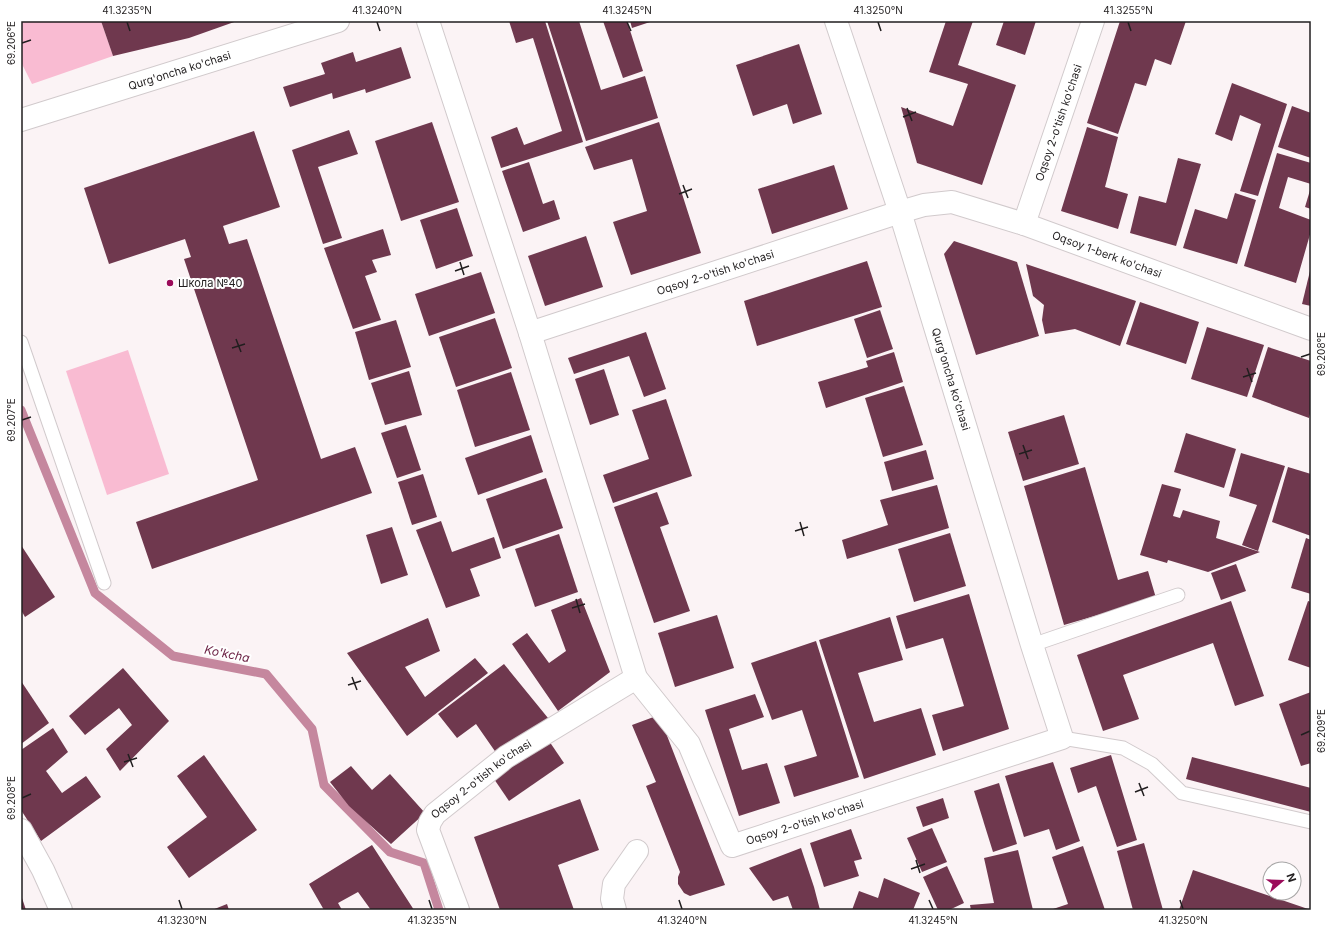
<svg xmlns="http://www.w3.org/2000/svg" width="1332" height="931" viewBox="0 0 1332 931" font-family="Inter,sans-serif">
	<rect width="100%" height="100%" fill="#fbf3f5"/>
	<!-- green -->
	<g fill="#f9bbd2">
		<path d="M21,21H101L113,56L32,84L21,62Z"/>
		<path d="M128,350L169,474L107,495L66,371Z"/>
	</g>
	<g fill="none" stroke-linecap="round" stroke-linejoin="round">
		<!-- stream -->
		<path stroke="#c5879e" stroke-width="9" d="M21,410L95,593L173,656L266,674L312,729L324,785L390,852L424,863L439,910"/>
	</g>
	<!-- building -->
	<g fill="#6f384e">
		<path d="M101,21H237L189,38L113,56Z"/>
		<path d="M509,21H545L583,142L501,168L491,137L517,127L524,145L562,131L533,38L516,43Z"/>
		<path d="M547,21H579L601,90L645,76L658,118L586,141Z"/>
		<path d="M603,21H627L643,71L623,78Z"/>
		<path d="M630,21H653L632,28Z"/>
		<path d="M946,21H973L958,65L1016,85L982,185L917,163L901,107L953,126L968,84L929,72Z"/>
		<path d="M1004,21H1036L1025,55L996,45Z"/>
		<path d="M1120,21H1186L1171,65L1155,59L1146,86L1135,83L1118,134L1087,123Z"/>
		<path d="M799,44L822,114L793,124L787,104L753,116L736,65Z"/>
		<path d="M401,47L411,78L366,93L365,89L333,99L332,93L290,107L283,87L325,74L321,63L353,52L356,62Z"/>
		<path d="M1232,83L1287,104L1258,196L1240,191L1261,124L1240,115L1232,141L1215,134Z"/>
		<path d="M1292,106L1311,113V158L1278,147Z"/>
		<path d="M432,122L459,202L401,221L375,141Z"/>
		<path d="M659,122L701,253L631,275L613,222L647,211L632,159L594,170L585,147Z"/>
		<path d="M1087,127L1118,137L1105,187L1128,194L1118,229L1061,211Z"/>
		<path d="M349,130L358,154L318,167L342,238L323,244L292,150Z"/>
		<path d="M254,131L280,207L223,226L229,244L247,239L321,459L355,447L372,493L152,569L136,522L258,480L184,259L191,257L185,239L109,264L84,188Z"/>
		<path d="M1277,153L1311,163V184L1288,177L1279,208L1311,220V231L1296,283L1244,266Z"/>
		<path d="M1178,158L1201,164L1176,246L1130,233L1139,196L1166,203Z"/>
		<path d="M529,162L543,204L554,200L560,219L523,232L502,171Z"/>
		<path d="M834,165L848,209L772,234L758,189Z"/>
		<path d="M1311,187V209L1305,207Z"/>
		<path d="M1235,193L1256,200L1237,264L1183,248L1195,209L1227,219Z"/>
		<path d="M457,208L473,256L436,269L420,220Z"/>
		<path d="M383,229L391,255L372,260L377,272L365,276L381,320L353,329L324,248Z"/>
		<path d="M586,236L603,287L545,306L528,256Z"/>
		<path d="M954,241L1017,262L1039,336L976,355L944,254Z"/>
		<path d="M867,261L882,307L757,346L744,301Z"/>
		<path d="M1026,264L1136,301L1120,346L1075,329L1045,334L1042,320L1044,305L1033,296Z"/>
		<path d="M1310,271H1311V306L1302,304Z"/>
		<path d="M481,272L495,313L429,336L415,294Z"/>
		<path d="M1140,302L1199,322L1186,364L1126,344Z"/>
		<path d="M880,310L893,349L867,358L854,319Z"/>
		<path d="M495,318L512,368L456,387L439,337Z"/>
		<path d="M396,320L411,367L369,380L355,332Z"/>
		<path d="M1207,327L1264,345L1247,397L1191,379Z"/>
		<path d="M646,332L666,389L644,397L629,356L574,374L568,358Z"/>
		<path d="M1268,347L1311,361V410L1309,418L1252,397Z"/>
		<path d="M894,352L903,382L826,408L818,382L868,367L866,361Z"/>
		<path d="M604,369L619,415L590,425L575,379Z"/>
		<path d="M409,371L422,415L385,425L371,383Z"/>
		<path d="M511,372L530,430L475,447L457,390Z"/>
		<path d="M904,386L923,445L883,457L865,398Z"/>
		<path d="M666,399L692,476L613,503L603,475L649,459L632,410Z"/>
		<path d="M1064,415L1079,464L1023,481L1008,432Z"/>
		<path d="M406,425L421,470L397,478L381,433Z"/>
		<path d="M1186,433L1236,449L1224,488L1174,472Z"/>
		<path d="M531,435L543,472L478,495L465,458Z"/>
		<path d="M926,450L934,479L892,491L884,462Z"/>
		<path d="M1241,453L1285,466L1258,551L1242,545L1257,505L1229,496Z"/>
		<path d="M1085,467L1118,580L1148,571L1156,598L1064,625L1024,486Z"/>
		<path d="M1288,467L1311,474V536L1272,522Z"/>
		<path d="M423,474L437,517L412,525L398,482Z"/>
		<path d="M546,478L563,528L503,549L486,499Z"/>
		<path d="M1162,484L1181,489L1173,516L1180,518L1183,510L1220,521L1216,538L1260,552L1208,572L1168,560L1167,563L1140,555Z"/>
		<path d="M937,485L949,528L847,559L842,540L888,525L880,500Z"/>
		<path d="M657,492L669,524L660,527L690,611L654,623L614,507Z"/>
		<path d="M441,521L452,552L494,537L501,558L470,569L480,596L446,608L416,530Z"/>
		<path d="M392,527L408,575L381,584L366,535Z"/>
		<path d="M950,533L966,586L914,602L898,549Z"/>
		<path d="M559,534L578,592L535,607L515,549Z"/>
		<path d="M1306,538L1311,540V594L1291,588Z"/>
		<path d="M21,545L55,597L25,617L21,610Z"/>
		<path d="M1236,564L1246,591L1221,600L1211,573Z"/>
		<path d="M969,594L1009,729L943,751L932,715L964,706L943,638L906,649L896,616Z"/>
		<path d="M581,598L610,672L558,711L512,644L527,633L549,663L566,651L551,610Z"/>
		<path d="M1231,601L1264,696L1235,706L1213,643L1123,675L1139,719L1103,731L1077,655Z"/>
		<path d="M1308,601L1311,602V668L1288,660Z"/>
		<path d="M717,615L734,668L675,687L658,633Z"/>
		<path d="M890,617L903,660L858,673L874,722L921,708L936,755L864,779L819,640Z"/>
		<path d="M428,618L440,651L405,667L425,697L475,658L488,673L407,736L347,653Z"/>
		<path d="M816,641L859,777L794,797L784,766L817,756L802,710L772,720L751,663Z"/>
		<path d="M504,664L548,718L499,757L476,724L457,738L438,714Z"/>
		<path d="M123,668L169,721L120,771L106,749L132,725L119,708L85,735L69,716Z"/>
		<path d="M21,681L49,723L21,744Z"/>
		<path d="M1311,692V763L1301,766L1279,704Z"/>
		<path d="M755,694L764,717L729,729L742,770L767,763L780,803L739,816L705,710Z"/>
		<path d="M659,715L725,885L690,896L684,893L678,884V877L680,872L646,786L656,782L632,725Z"/>
		<path d="M53,728L68,752L46,771L62,793L86,776L101,797L41,841L21,810V750Z"/>
		<path d="M547,738L564,763L509,801L492,776Z"/>
		<path d="M204,755L257,830L189,878L167,847L207,817L177,776Z"/>
		<path d="M1111,755L1137,840L1117,847L1096,786L1078,793L1070,768Z"/>
		<path d="M1192,757L1311,788V812L1186,779Z"/>
		<path d="M1053,762L1080,841L1056,850L1049,829L1024,837L1005,776Z"/>
		<path d="M351,766L372,790L390,774L425,813L391,844L349,806L330,782Z"/>
		<path d="M999,783L1017,844L993,852L974,791Z"/>
		<path d="M943,798L949,818L923,827L916,807Z"/>
		<path d="M580,799L599,850L558,865L574,910H500L474,837Z"/>
		<path d="M932,828L947,862L922,872L907,838Z"/>
		<path d="M851,829L862,859L854,861L859,876L824,887L810,843Z"/>
		<path d="M1144,843L1163,910H1133L1117,851Z"/>
		<path d="M372,845L414,910H371L358,892L338,903L342,910H324L309,884Z"/>
		<path d="M1083,846L1105,910H1050L1068,904L1052,857Z"/>
		<path d="M801,848L814,887L820,910H793L788,896L773,901L749,868Z"/>
		<path d="M1018,850L1033,910H971L970,905L994,903L984,858Z"/>
		<path d="M947,866L964,903L949,910H938L923,877Z"/>
		<path d="M1193,870L1311,910H1179Z"/>
		<path d="M884,878L920,893L913,910H852L859,891L878,898Z"/>
		<path d="M21,895L26,910H21Z"/>
		<path d="M227,904L229,910H212Z"/>
	</g>
	<g fill="none" stroke-linecap="round" stroke-linejoin="round">
		<defs>
			<g id="service">
				<path d="M21,342L104,583"/>
				<path d="M1032,645L1178,595"/>
				<path d="M1062,738L1123,748L1152,764L1182,793L1311,822"/>
			</g>
			<g id="minor">
				<path id="s1" d="M428,21L530,333L636,678L689,744L732,846L1062,738L1032,645L900,212L836,21"/>
				<path id="s2" d="M1024,224L1093,21"/>
				<path id="s3" d="M530,333L900,212L924,205L952,202L1024,224L1311,329"/>
				<path d="M21,830L43,870L61,910"/>
				<path id="s4" d="M458,910L428,830L430,822L435,814L506,757L636,678"/>
				<path d="M615,910L612,899L614,884L637,851"/>
			</g>
			<g id="tertiary">
				<path id="s5" d="M21,120L338,21"/>
			</g>
		</defs>
		<!-- service casing -->
		<use href="#service" stroke="#d1cacc" stroke-width="15"/>
		<!-- minor casing -->
		<use href="#minor" stroke="#d1cacc" stroke-width="24"/>
		<!-- tertiary casing -->
		<use href="#tertiary" stroke="#d1cacc" stroke-width="24"/>
		<!-- service -->
		<use href="#service" stroke="#fff" stroke-width="13"/>
		<!-- minor -->
		<use href="#minor" stroke="#fff" stroke-width="22"/>
		<!-- tertiary -->
		<use href="#tertiary" stroke="#fff" stroke-width="22"/>
	</g>
	<!-- ticks -->
	<path fill="none" stroke="#211e1f" stroke-width="1.5" d="M127,22L130,31M377,22L380,31M627,22L631,31M878,22L881,31M1128,22L1131,31M22,43L31,40M907,108L912,121M903,117L916,112M683,185L688,198M679,194L692,189M460,262L464,275M455,271L469,266M236,339L241,352M232,348L245,344M1301,357L1310,354M1247,368L1252,382M1243,377L1256,373M22,420L31,417M1023,445L1028,459M1019,454L1032,450M800,522L804,536M795,531L808,527M576,599L580,613M572,608L585,604M352,677L357,690M348,685L361,681M1301,735L1310,731M128,754L133,767M124,762L137,758M1139,783L1144,796M1135,792L1148,787M22,798L31,794M916,860L920,873M911,869L925,864M179,900L182,909M429,900L432,909M679,900L682,909M929,900L933,909M1180,900L1183,909"/>
	<!-- markers -->
	<circle fill="#9b0b5a" stroke="#fff" stroke-width="1.5" cx="170" cy="283" r="4"/>
	<g text-anchor="middle" stroke-width="4" stroke-linejoin="round" paint-order="stroke">
		<!-- street labels -->
		<g font-size="11" fill="#211e1f" stroke="#fff">
			<text dy="4" stroke="none"><textPath href="#s5" startOffset="166">Qurg'oncha ko'chasi</textPath></text>
			<text dy="4" stroke="none"><textPath href="#s2" startOffset="107">Oqsoy 2-o'tish ko'chasi</textPath></text>
			<text dy="4" stroke="none"><textPath href="#s3" startOffset="606">Oqsoy 1-berk ko'chasi</textPath></text>
			<text dy="4" stroke="none"><textPath href="#s3" startOffset="195">Oqsoy 2-o'tish ko'chasi</textPath></text>
			<text transform="translate(951 379) rotate(73)" y="4">Qurg'oncha ko'chasi</text>
			<text dy="4" stroke="none"><textPath href="#s4" startOffset="161">Oqsoy 2-o'tish ko'chasi</textPath></text>
			<text dy="4" stroke="none"><textPath href="#s1" startOffset="961">Oqsoy 2-o'tish ko'chasi</textPath></text>
		</g>
		<!-- poi labels -->
		<g font-size="11" fill="#211e1f" stroke="#fff" text-anchor="start">
			<text x="178" y="287">Школа №40</text>
		</g>
		<!-- water labels -->
		<g font-size="12" font-style="italic" fill="#6a1f42" stroke="#fff">
			<text transform="translate(227 654) rotate(11)" y="4">Ko'kcha</text>
		</g>
	</g>
	<!-- border -->
	<rect width="1332" height="931" fill="none" stroke="#ffffff" stroke-width="44"/>
	<!-- north arrow -->
	<g transform="translate(1282 881) rotate(71)"><circle r="19" fill="#ffffff" stroke="#a6a5a5"/>
	<path d="M0-3L7 15L0 10L-7 15Z" fill="#9b0b5a"/>
	<text y="-6" font-size="11" font-weight="bold" text-anchor="middle" fill="#211e1f">N</text>
	</g>
	<rect x="22" y="22" width="1288" height="887" fill="none" stroke="#211e1f" stroke-width="1.5"/>
	<g font-size="10" text-anchor="middle" fill="#211e1f">
		<text x="127" y="14">41.3235°N</text>
		<text x="377" y="14">41.3240°N</text>
		<text x="627" y="14">41.3245°N</text>
		<text x="878" y="14">41.3250°N</text>
		<text x="1128" y="14">41.3255°N</text>
		<text transform="translate(11 43) rotate(-90)" y="4">69.206°E</text>
		<text transform="translate(1321 354) rotate(-90)" y="4">69.208°E</text>
		<text transform="translate(11 420) rotate(-90)" y="4">69.207°E</text>
		<text transform="translate(1321 731) rotate(-90)" y="4">69.209°E</text>
		<text transform="translate(11 798) rotate(-90)" y="4">69.208°E</text>
		<text x="182" y="924">41.3230°N</text>
		<text x="432" y="924">41.3235°N</text>
		<text x="682" y="924">41.3240°N</text>
		<text x="933" y="924">41.3245°N</text>
		<text x="1183" y="924">41.3250°N</text>
	</g>
</svg>
